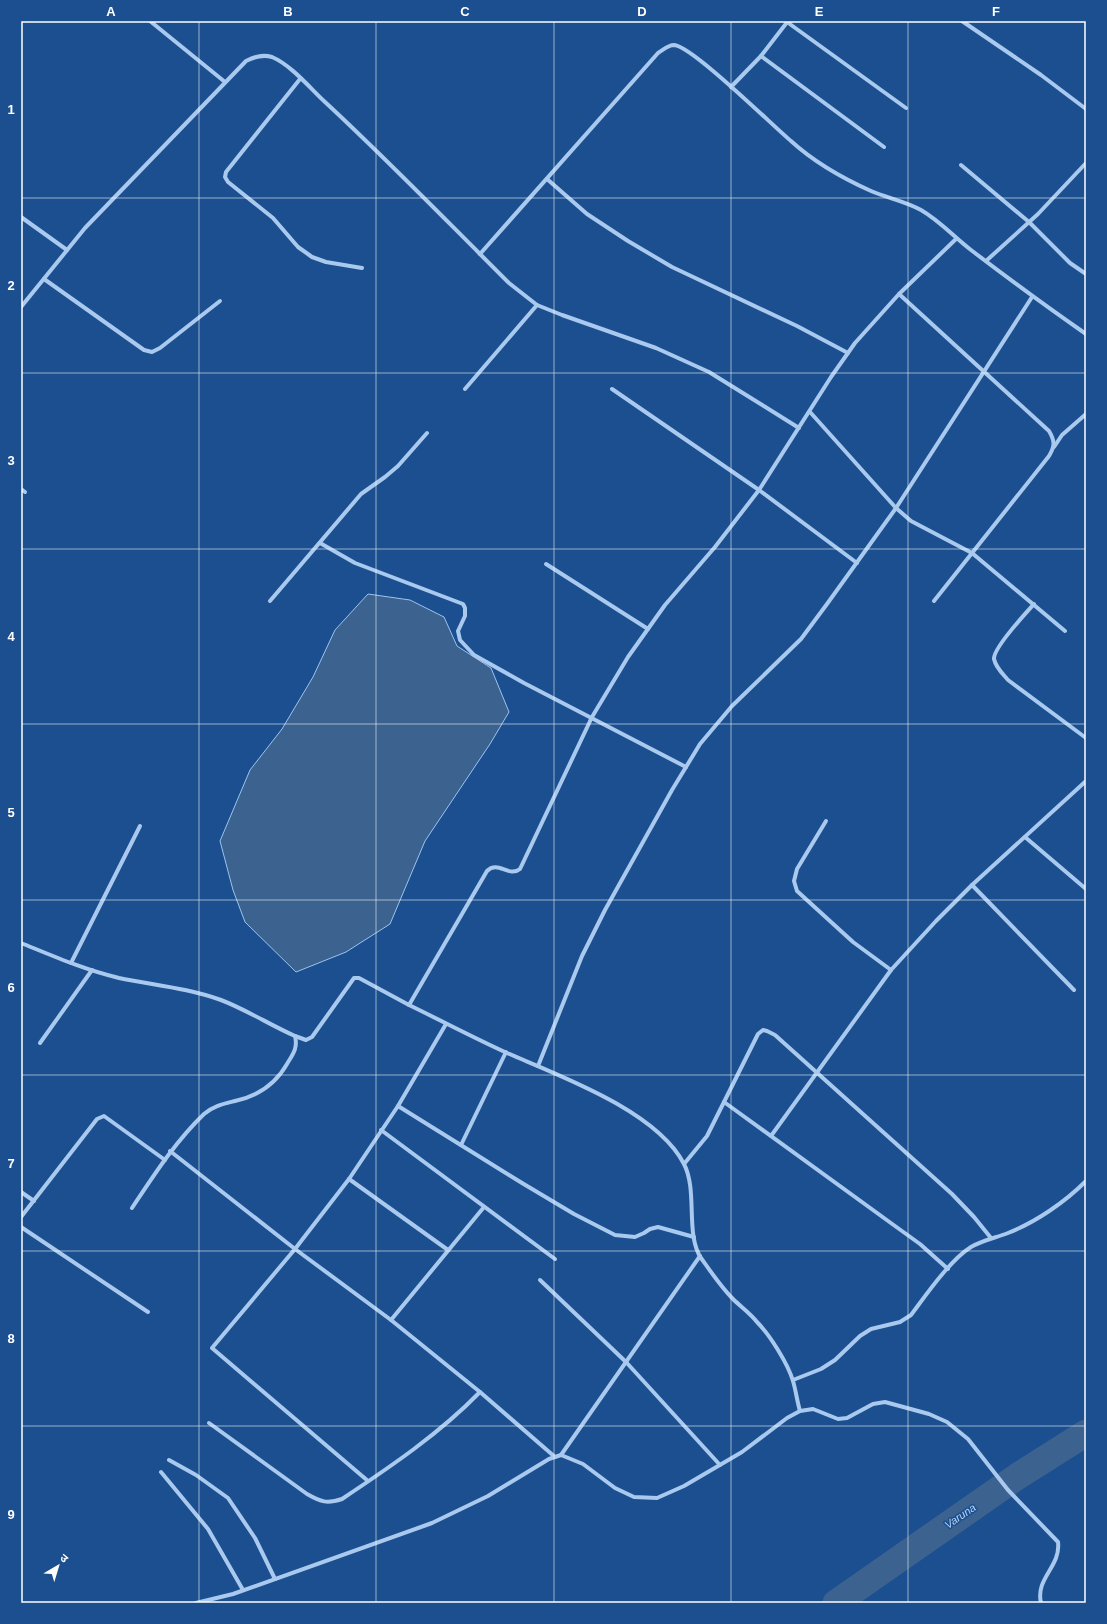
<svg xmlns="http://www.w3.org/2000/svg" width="1107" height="1624" viewBox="0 0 1107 1624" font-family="Helvetica,'Noto Sans Devanagari',sans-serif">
	<rect width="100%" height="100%" fill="#1b4f8f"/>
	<!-- water -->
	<path fill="#3c6290" stroke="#9cc4f0" d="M368,594L410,600L444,617L457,646L491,668L509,712L490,744L425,841L390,924L346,952L296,972L245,922L233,890L220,841L250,770L282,729L313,677L335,630Z"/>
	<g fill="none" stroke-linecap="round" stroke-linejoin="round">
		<!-- river -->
		<path stroke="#3c6290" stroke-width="27" d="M836,1603L1018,1476L1086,1433"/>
		<!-- minor -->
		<g stroke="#a9c9ee" stroke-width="4">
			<path d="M150,21L225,82"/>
			<path d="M962,21L1041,75L1086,109"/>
			<path d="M787,22L906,108"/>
			<path d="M761,56L884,147"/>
			<path d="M300,79L226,172L225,177L228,182L273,218L298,247L312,257L326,262L362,268"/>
			<path d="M731,87L761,56L788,21"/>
			<path d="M961,165L1029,222L1070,263L1086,274"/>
			<path d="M547,179L587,214L628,241L672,267L797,326L848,353"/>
			<path d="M21,217L67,250"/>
			<path d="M480,254L509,283L537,305L562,315L656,348L709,372L799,428"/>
			<path d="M986,261L1038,214L1086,163"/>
			<path d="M44,279L144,350L152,352L160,348L220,301"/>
			<path d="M899,294L1049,431C1055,441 1055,446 1049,456L934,601"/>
			<path d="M21,307L85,228L246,61C254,57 262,54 272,57C291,65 310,88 325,102C378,151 429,203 480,254L658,53C663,50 668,45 674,45C692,46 773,126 791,141C814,162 842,178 871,191C887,198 905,201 921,210C940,221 954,237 971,250C1009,279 1047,307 1086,334"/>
			<path d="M465,389L537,305"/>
			<path d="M612,389L759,490L857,563"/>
			<path d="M810,412L896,508L911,521L972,553L1065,631"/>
			<path d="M1054,447L1062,435L1086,414"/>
			<path d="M21,489L25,492"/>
			<path d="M320,543L355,563L463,604L465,608V616L458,631L460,640L474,655L524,683L686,767"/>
			<path d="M546,564L648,629"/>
			<path d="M270,601L361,494L385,477L398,466L427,433"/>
			<path d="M1034,604C1025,614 993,648 994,659C996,668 1003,674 1008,680L1086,738"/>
			<path d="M826,821L797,869L794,881L797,891L853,942L891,970"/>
			<path d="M1025,837L1086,889"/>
			<path d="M972,885L1074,990"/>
			<path d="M21,943C53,956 85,970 119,978C153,985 188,988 221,1000C247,1010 270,1025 295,1036C298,1048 293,1054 287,1064C275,1085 258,1096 235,1101C223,1104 213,1106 204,1114C175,1142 154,1175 132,1208"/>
			<path d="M71,963L140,826"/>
			<path d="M295,1036L306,1040L312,1037L354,978H359L409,1005"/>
			<path d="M40,1043L92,970"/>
			<path d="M538,1066L582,956L605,910L672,790L700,744L732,706L801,639L827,604L896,508L1032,297"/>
			<path d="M724,1102L895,1226L920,1244L948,1269"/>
			<path d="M398,1106L522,1183L574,1214L615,1235L635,1237L644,1233L650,1229L658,1227L694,1237"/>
			<path d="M381,1130L555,1259"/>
			<path d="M771,1136L891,970L936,921L972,885L1086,781"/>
			<path d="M461,1145L506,1052"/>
			<path d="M170,1151L295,1249L391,1320L480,1392L555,1457"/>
			<path d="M684,1164L707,1136L758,1034L763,1030L767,1031L775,1035L952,1194L974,1217L991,1238"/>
			<path d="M349,1179L448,1250"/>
			<path d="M21,1192L34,1201"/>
			<path d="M21,1217L97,1119L104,1116L165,1160"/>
			<path d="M21,1227L148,1312"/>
			<path d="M540,1280L626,1362L720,1465"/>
			<path d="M391,1320L484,1207"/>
			<path d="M793,1380L821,1369L835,1360L860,1336L871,1329L900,1322L911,1315C926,1295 950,1260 971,1247C983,1240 995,1238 1008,1233C1036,1222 1065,1202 1086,1181"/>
			<path d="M800,1411C797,1401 796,1391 793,1381C788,1364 770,1335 757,1322C750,1313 741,1307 733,1299C721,1287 711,1272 701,1258C685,1234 698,1191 684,1164C657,1111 560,1076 507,1053C474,1038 442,1021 409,1005L487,871C498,860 509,878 520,869L592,717L628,657L665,605L715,547L759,490L831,377L855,343L899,294L956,239"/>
			<path d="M209,1423L307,1494C321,1502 327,1504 342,1499C390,1467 439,1434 480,1392"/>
			<path d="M561,1455L583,1464L615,1488L634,1497L657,1498L684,1486L742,1452L787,1418L800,1411L813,1409L838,1419L847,1418L873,1404L885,1402L929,1414L947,1422L968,1439L1008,1490L1058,1542C1061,1567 1035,1578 1041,1603"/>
			<path d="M169,1460L196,1475L228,1498L255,1538L275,1579"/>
			<path d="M161,1472L208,1529L243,1590"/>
			<path d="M368,1481L212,1348L295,1249L349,1179L398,1106L446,1024"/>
			<path d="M196,1603L233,1594L432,1523L488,1496L549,1459L561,1455L700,1256"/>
		</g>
	</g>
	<!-- grid -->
	<path fill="none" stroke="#fff" stroke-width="1" stroke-opacity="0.55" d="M199,21V1603M376,21V1603M554,21V1603M731,21V1603M908,21V1603M21,198H1086M21,373H1086M21,549H1086M21,724H1086M21,900H1086M21,1075H1086M21,1251H1086M21,1426H1086"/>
	<g text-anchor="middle" stroke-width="3" stroke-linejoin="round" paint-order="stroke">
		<!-- water labels -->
		<g font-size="11" font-style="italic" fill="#b5d3f5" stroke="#1b4f8f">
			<text transform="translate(960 1516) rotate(-35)" y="4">Varuna</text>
		</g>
	</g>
	<!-- border -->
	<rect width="1107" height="1624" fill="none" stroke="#1b4f8f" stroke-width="44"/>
	<!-- north arrow -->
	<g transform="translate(58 1566) rotate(38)" stroke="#1b4f8f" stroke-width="3" paint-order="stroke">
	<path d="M0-3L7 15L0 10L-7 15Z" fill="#ffffff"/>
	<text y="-6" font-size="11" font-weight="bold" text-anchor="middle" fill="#ffffff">उ</text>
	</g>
	<rect x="22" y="22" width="1063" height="1580" fill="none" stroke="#fff" stroke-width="1.5"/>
	<g font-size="13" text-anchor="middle" font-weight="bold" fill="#fff">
		<text x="111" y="16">A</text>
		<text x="288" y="16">B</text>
		<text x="465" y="16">C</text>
		<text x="642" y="16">D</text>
		<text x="819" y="16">E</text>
		<text x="996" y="16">F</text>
		<text x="11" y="114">1</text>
		<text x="11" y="290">2</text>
		<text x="11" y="465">3</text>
		<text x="11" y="641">4</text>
		<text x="11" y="817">5</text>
		<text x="11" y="992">6</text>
		<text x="11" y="1168">7</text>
		<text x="11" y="1343">8</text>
		<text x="11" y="1519">9</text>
	</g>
</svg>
